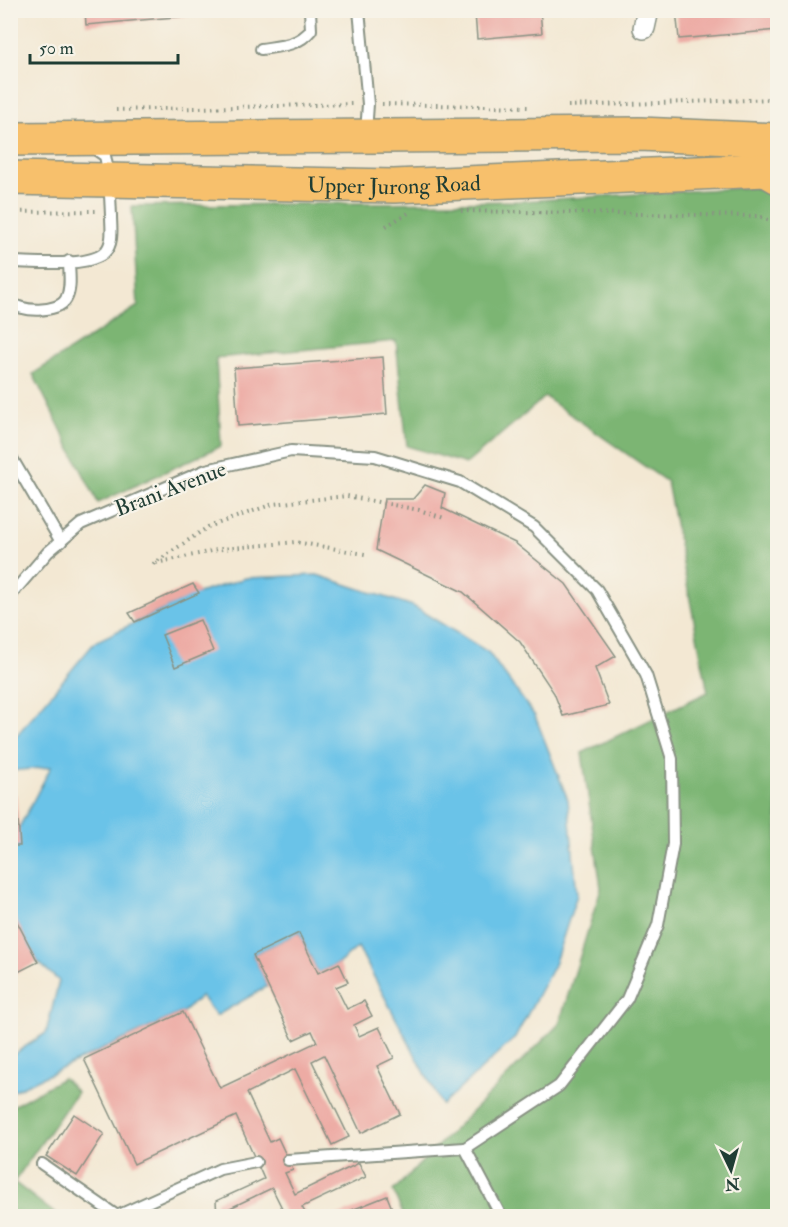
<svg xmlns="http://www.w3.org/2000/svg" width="788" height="1227" viewBox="0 0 788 1227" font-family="'IM FELL Double Pica',serif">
	<rect width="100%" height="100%" fill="#f7f3e8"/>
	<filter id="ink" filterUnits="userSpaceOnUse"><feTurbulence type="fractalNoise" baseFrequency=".0167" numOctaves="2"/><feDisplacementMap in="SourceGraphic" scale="12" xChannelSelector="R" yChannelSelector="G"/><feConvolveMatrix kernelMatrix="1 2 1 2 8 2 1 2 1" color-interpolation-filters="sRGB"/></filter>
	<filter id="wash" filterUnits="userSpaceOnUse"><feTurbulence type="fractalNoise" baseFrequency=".008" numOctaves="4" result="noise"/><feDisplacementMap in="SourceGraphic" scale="24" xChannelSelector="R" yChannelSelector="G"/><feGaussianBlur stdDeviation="1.35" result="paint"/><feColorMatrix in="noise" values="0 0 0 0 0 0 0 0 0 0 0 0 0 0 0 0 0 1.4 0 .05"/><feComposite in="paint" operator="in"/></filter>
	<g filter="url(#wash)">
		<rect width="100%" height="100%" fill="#f3e8d3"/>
		<!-- forest -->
		<g fill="#7bb573" stroke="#4d7954" stroke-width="1.5">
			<path d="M755,187L777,198V1216H404L393,1191L559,1024L601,888L582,753L708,692L667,482L545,397L466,464L407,446L396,341L216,358L221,446L98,503L33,374L138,306L132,206L521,201Z"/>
			<path d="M63,1078L77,1092L14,1182L58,1216H11V1107Z"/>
		</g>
		<!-- water -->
		<path fill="#6bc3e8" stroke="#45808e" stroke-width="1.5" d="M317,575L413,606L488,652L535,716L568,800L577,895L554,965L515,1038L442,1105L358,947L339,963L318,973L299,933L253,955L268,986L216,1016L201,996L183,1012L11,1092V1056L46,1033L59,981L38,962L13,916L11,918V843L51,767L11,771V742L95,642L192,595L246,578Z"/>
		<g id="blocks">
			<!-- building -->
			<g fill="#edaba4">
				<path d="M85,10H231V12L86,25Z"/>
				<path d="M506,10H540L542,33L477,39L475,13Z"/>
				<path d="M676,10H778V30L679,39Z"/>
				<path d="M383,357L387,414L238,426L234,368Z"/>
				<path d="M425,485L445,493L442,508L515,543L566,584L616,656L595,668L609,705L563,716L554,693L520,642L463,592L376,550L384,499H413Z"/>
				<path d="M193,584L199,593L135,622L129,613Z"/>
				<path d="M200,620L213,651L175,667L162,635Z"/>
				<path d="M10,794H16L20,846H10Z"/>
				<path d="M14,916L38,962L10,976V918Z"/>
				<path d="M299,933L318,973L339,963L348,982L336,987L347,1009L364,1001L372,1016L354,1025L359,1036L379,1027L394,1058L377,1066L400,1114L361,1133L324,1055L312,1061L349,1137L332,1145L295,1069L247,1093L270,1142L278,1138L293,1170L285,1173L295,1194L359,1163L366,1177L302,1207L307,1216H286L272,1188L228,1209V1216H217L216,1201L264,1179L236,1116L134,1164L84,1059L183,1012L220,1088L317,1042L312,1031L293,1040L253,955Z"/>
				<path d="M74,1114L104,1134L77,1176L46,1156Z"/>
				<path d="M387,1196L395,1216H337Z"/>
			</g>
		</g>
	</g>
	<g filter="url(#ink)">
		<use href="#blocks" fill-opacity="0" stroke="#899284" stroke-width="1.5"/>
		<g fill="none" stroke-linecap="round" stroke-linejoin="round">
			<defs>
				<g id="service">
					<path d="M359,10L368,104L366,133"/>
					<path d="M261,49C280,46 298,46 311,30L310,10"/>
					<path d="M10,262C32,262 90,268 105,252C114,243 111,227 111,216C110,196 110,176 105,156L92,147"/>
					<path d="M10,301C19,313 59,313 66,299C72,288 69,273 69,261"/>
					<path d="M10,455L61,542"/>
					<path d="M10,596L48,552L81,524L206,470L291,451L375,456L460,482L534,527L597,590L646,675L672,759L673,844L658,925L627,999L559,1086L465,1148L288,1160"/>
					<path d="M465,1148L501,1216"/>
					<path d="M42,1164L117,1216"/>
					<path d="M117,1216L220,1169L256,1162"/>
				</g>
				<path id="minor" d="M644,28L648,10"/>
				<g id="primary">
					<path d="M10,139L640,134L778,140"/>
					<path id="s1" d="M10,178L394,186L766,170L778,172"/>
				</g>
				<path id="motorway" d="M766,170L778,177"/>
			</defs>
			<!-- service casing -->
			<use href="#service" stroke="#899284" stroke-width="14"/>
			<!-- minor casing -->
			<use href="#minor" stroke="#899284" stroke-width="24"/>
			<!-- primary casing -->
			<use href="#primary" stroke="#899284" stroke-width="36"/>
			<!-- motorway casing -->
			<use href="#motorway" stroke="#899284" stroke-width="36"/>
			<!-- path -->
			<g stroke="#899284" stroke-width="4" stroke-dasharray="1.5 4.5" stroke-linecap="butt">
				<path d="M382,104L531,107"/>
				<path d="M568,106L778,99"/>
				<path d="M116,110L354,104"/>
				<path d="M461,211L758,216L778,223"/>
				<path d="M10,212L97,211"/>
				<path d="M386,226L410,212"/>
				<path d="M156,563L222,549L296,542L365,554"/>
				<path d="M153,564L208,527L273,504L347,496L419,510L444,518"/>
			</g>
			<!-- service -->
			<use href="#service" stroke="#fff" stroke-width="10"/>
			<!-- minor -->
			<use href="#minor" stroke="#fff" stroke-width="21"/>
			<!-- primary -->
			<use href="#primary" stroke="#f7c06c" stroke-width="33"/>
			<!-- motorway -->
			<use href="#motorway" stroke="#f7c06c" stroke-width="33"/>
		</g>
	</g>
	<g text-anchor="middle" stroke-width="4.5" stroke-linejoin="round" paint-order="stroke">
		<!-- street labels -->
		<g font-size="22" fill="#1f3d34" stroke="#f7f3e8">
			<text dy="8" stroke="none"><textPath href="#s1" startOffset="384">Upper Jurong Road</textPath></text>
			<text transform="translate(170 488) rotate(-21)" y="8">Brani Avenue</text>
		</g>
	</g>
	<!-- margin -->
	<rect width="788" height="1227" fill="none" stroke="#f7f3e8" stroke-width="36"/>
	<!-- north arrow -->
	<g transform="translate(731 1170) rotate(175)" stroke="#f7f3e8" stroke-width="4.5" paint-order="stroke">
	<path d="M0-4.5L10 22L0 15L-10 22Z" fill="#1f3d34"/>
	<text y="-9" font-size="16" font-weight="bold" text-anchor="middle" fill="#1f3d34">N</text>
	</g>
	<!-- scale -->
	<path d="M30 54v9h148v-9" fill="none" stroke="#1f3d34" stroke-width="3"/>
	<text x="39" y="54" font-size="18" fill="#1f3d34" stroke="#f7f3e8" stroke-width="4.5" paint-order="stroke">50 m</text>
</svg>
